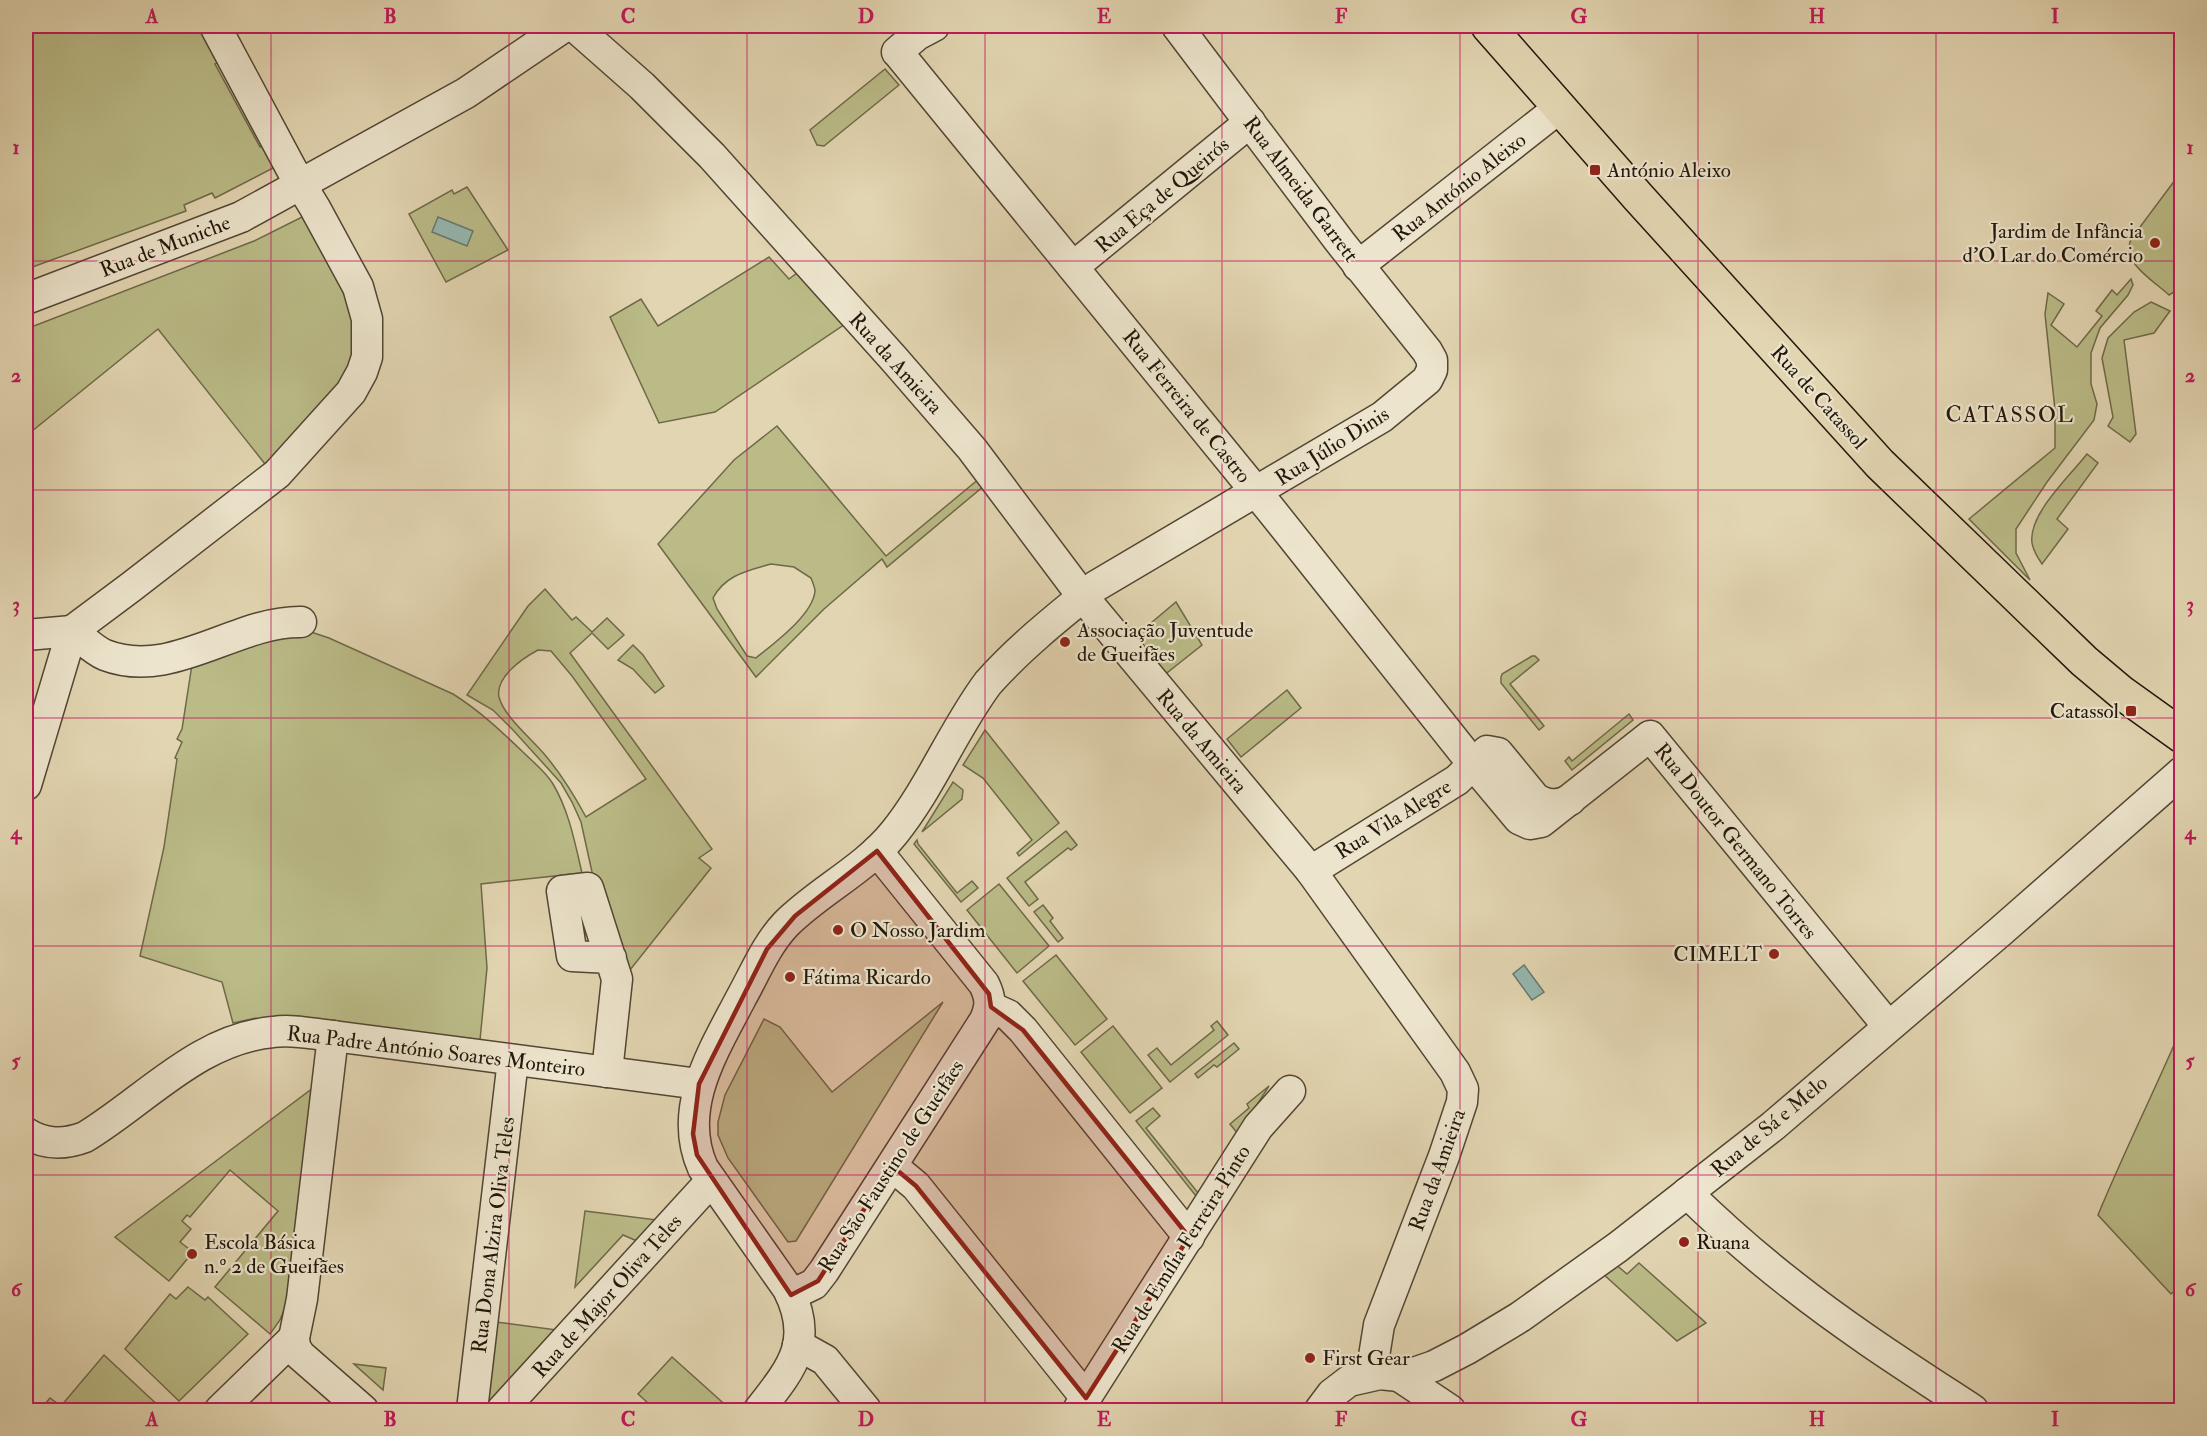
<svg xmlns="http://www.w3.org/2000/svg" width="2207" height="1436" viewBox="0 0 2207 1436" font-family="'IM FELL Double Pica',serif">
	<rect width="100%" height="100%" fill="#e2d5b1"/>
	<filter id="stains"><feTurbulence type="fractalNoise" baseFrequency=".00333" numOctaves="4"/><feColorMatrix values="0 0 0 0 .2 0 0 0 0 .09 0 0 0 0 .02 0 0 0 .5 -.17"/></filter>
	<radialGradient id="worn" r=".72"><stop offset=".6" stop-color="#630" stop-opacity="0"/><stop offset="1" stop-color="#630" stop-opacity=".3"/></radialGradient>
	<!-- green -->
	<g fill="#babb87" stroke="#6e6949" stroke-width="1.5" fill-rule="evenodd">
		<path d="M26,26H194L198,32L204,29L222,60L215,64L260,147L267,143L279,165L215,198L212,193L184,205L186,211L27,269L26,264Z"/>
		<path d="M885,69L899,85L824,146L817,145L810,130Z"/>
		<path d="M2181,172V288L2169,295C2153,280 2121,263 2131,239Z"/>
		<path d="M467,187L508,250L446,282L409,214L452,190L454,194Z"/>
		<path d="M306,215L354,311L352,372L269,469L158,329L26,436V329L254,241Z"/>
		<path d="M769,257L789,279L802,269L848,322L715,412L659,423L610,317L641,299L658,326Z"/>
		<path d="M2131,279L2133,285L2128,295L2100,328L2091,353V384L2097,404L2094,420L2047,482L2016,529V553L2030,580L1969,519L2055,448V410L2045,314L2048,293L2064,304L2051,325L2077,347L2102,316L2096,311L2112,290L2117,295Z"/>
		<path d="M2151,302L2170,311L2154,333L2124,340L2136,434L2130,442L2108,426L2113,417L2102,358L2108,338L2134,312Z"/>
		<path d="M777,426L886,556L980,478L985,485L887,567L882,559L824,609L756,677L658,544L734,460ZM771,564L794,567L811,578C812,581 815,587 815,591C813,615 773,644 756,658L747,656L717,609L713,598C725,575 747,571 771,564Z"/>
		<path d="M2087,454L2098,463L2057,519L2068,529L2042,564C2038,558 2033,550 2032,543C2028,514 2070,476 2087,454Z"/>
		<path d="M545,589L572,620L576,617L592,632L607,618L624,635L608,649L592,633L570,653L712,849L699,858L711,868L626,975L592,872L581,822L572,802L561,783L513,730L493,710L467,695L528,606ZM538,650L551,651L572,676L646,779L586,817C574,795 562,775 545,755C533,740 504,717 499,697C495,677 523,658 538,650Z"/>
		<path d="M1176,602L1202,645L1163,676L1132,639Z"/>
		<path d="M305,630L329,638L453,694C480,711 501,731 524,753C534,763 546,772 553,784C569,811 575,843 582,873L481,884L487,968L480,1040L468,1038L467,1040L258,1020L256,1018L233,1023L222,982L140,956L164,847L177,759L175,758L182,742L177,739L182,729L193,658Z"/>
		<path d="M633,645L643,655L664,686L655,693L633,669L618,660Z"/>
		<path d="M1532,656H1535L1539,660L1510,684L1544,726L1539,730L1501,683V677L1502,674Z"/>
		<path d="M1287,690L1301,708L1241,757L1227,739Z"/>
		<path d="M1629,714L1633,720L1572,770L1565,761L1569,757L1572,761Z"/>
		<path d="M985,730L1059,823L1019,856L1017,853L1032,840L983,778L963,765Z"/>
		<path d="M953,782L963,790L962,799L922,832Z"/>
		<path d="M1066,831L1077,845L1071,850L1068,848L1025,882L1038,899L1029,906L1007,878Z"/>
		<path d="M917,840L918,844L957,893L972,881L978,888L961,902L914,844Z"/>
		<path d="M999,884L1049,946L1017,973L967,910Z"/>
		<path d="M1043,905L1053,918L1050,921L1063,938L1058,942L1034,912Z"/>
		<path d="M1056,955L1107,1019L1075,1045L1023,981Z"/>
		<path d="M943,1002L796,1241L788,1242L728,1158L718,1135V1122L725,1095L764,1019L780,1027L832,1092Z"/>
		<path d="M1217,1021L1228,1035L1170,1082L1148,1055L1157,1048L1171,1065L1214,1030L1211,1026Z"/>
		<path d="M1113,1026L1162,1088L1130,1113L1081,1052Z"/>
		<path d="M2181,1029L2182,1284L2171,1294L2098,1215C2124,1152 2154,1092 2181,1029Z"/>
		<path d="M1234,1043L1239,1049L1217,1067L1214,1065L1198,1078L1195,1074Z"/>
		<path d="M1269,1086L1238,1134L1230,1124L1249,1108L1247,1104Z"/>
		<path d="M313,1088L287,1303L280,1320L270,1334L215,1287L278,1211L230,1170L190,1217L187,1215L182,1221L191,1229L180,1242L193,1252L169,1281L115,1237Z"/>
		<path d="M1153,1108L1160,1116L1146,1128L1199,1194L1196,1196L1136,1121Z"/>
		<path d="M585,1211L657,1220L637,1241L623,1235L575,1287Z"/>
		<path d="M1614,1263L1627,1274L1639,1263L1706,1323L1677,1341L1601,1272Z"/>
		<path d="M188,1287L205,1300L208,1297L248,1334L179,1401L125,1349L170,1294L176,1299Z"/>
		<path d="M496,1322L557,1330L488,1406L486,1404Z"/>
		<path d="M104,1355L163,1410H40L50,1398L61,1406Z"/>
		<path d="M672,1357L731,1410H642L648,1403L638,1394Z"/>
		<path d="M354,1364L386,1368L383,1390Z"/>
	</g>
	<!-- water -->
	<g fill="#95b8b1" stroke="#67786f" stroke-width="1.5">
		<path d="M438,217L473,231L467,246L432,232Z"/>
		<path d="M1524,965L1544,992L1532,1000L1513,974Z"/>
	</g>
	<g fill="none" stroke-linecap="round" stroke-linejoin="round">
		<defs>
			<g id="minor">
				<path d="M574,26L642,86L712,156L894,359L972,449L1083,597L1311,871L1455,1072L1463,1089L1462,1102L1444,1156L1379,1325L1371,1375"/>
				<path d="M934,26L917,35L897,52L899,54L1271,510L1473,764L1519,819L1530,824L1541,822L1650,736L1888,1026"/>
				<path d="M1358,266L1559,108"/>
				<path d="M1073,267L1250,122"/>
				<path d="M26,299L241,217L466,93L565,26"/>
				<path d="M26,635L72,631C82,638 93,650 105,655C172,681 235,621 301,622"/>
				<path d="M26,785L72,631L131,587L277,474L351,392L362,372L367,357V319L358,287L315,208L292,170L215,26"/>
				<path d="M1311,871L1457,780L1487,751L1498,753L1535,798C1547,806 1557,806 1570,800"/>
				<path d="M990,1007L1008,1015L1023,1030L1189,1237"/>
				<path d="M333,1036L302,1299L294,1338L295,1347L300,1355L363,1410"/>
				<path d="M607,1072L617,979L588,888L562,891L572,956L611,958"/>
				<path d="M26,1133C45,1145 64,1145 85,1137C146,1100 198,1039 273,1032C293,1029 313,1034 333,1036L699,1084"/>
				<path d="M892,1166L916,1186L1086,1398"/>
				<path d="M1687,1193C1720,1225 1755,1256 1791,1284C1849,1330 1912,1370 1973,1410"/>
				<path d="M791,1295L814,1284L824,1271L985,1020C991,1006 991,998 984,984L877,851"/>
				<path d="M798,1345L825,1360L866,1410"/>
				<path d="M1399,1376L1450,1410"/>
				<path d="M220,1410L294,1338"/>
				<path d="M472,1410L513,1060"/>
				<path d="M502,1410L711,1181"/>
				<path d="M759,1410C791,1369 815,1342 788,1289L703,1168C676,1108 714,1050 741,998C755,973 766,945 786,924C819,891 864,870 894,833C931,787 953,730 988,683C1020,647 1059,616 1096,586L1382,417L1427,380L1432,370V360L1427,351L1340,242L1177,26"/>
				<path d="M1078,1410L1258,1127L1290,1091"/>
				<path d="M1320,1410L1332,1394L1349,1381L1380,1374L1399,1376L1408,1375L1434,1366L1467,1349L1520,1317L1618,1247L1773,1126L2001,931L2182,772"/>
			</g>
			<path id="major" d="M1488,26L1639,198L1880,464L2084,661L2122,693L2182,736"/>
		</defs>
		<!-- minor casing -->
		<use href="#minor" stroke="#524634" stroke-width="33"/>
		<!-- major casing -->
		<use href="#major" stroke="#22170b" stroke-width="36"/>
		<!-- minor -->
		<use href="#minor" stroke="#ece4cc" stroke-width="30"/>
		<!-- major -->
		<use href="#major" stroke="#e2d5b1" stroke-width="33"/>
	</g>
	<!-- marked area -->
	<path fill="#8f2418" fill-opacity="0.2" stroke="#8f2418" stroke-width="4.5" stroke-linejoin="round" d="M877,851L989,994L991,1007L1023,1030L1189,1237L1086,1398L916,1186L892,1166L818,1281L791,1295L697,1155L693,1134L699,1084L767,949L795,916Z"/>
	<!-- grid -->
	<path fill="none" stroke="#c2185b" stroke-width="1.5" stroke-opacity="0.55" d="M271,26V1410M509,26V1410M747,26V1410M985,26V1410M1222,26V1410M1460,26V1410M1698,26V1410M1936,26V1410M26,261H2182M26,490H2182M26,718H2182M26,946H2182M26,1175H2182"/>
	<!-- markers -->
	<g fill="#8f2418" stroke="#ece4cc" stroke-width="2">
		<rect x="1589" y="164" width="12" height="12" rx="3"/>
		<circle cx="2155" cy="243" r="6"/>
		<circle cx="1065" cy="642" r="6"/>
		<rect x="2125" y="705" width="12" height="12" rx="3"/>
		<circle cx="838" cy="930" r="6"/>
		<circle cx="1774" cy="954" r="6"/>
		<circle cx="790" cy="977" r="6"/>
		<circle cx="1684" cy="1242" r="6"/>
		<circle cx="192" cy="1254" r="6"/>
		<circle cx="1310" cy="1358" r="6"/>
	</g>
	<g text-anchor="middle" stroke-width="4.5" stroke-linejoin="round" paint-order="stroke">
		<!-- poi labels -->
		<g font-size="21" fill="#22170b" stroke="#ece4cc" text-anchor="start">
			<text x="1607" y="177">António Aleixo</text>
			<text x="2143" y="238" text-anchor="end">Jardim de Infância<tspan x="2143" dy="24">d'O Lar do Comércio</tspan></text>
			<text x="1077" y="637">Associação Juventude<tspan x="1077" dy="24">de Gueifães</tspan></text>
			<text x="2119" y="718" text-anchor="end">Catassol</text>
			<text x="850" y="937">O Nosso Jardim</text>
			<text x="1762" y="961" text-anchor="end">CIMELT</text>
			<text x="802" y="984">Fátima Ricardo</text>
			<text x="204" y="1249">Escola Básica<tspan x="204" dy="24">n.º 2 de Gueifães</tspan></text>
			<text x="1696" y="1249">Ruana</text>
			<text x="1322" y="1365">First Gear</text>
		</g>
		<!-- street labels -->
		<g font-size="21" fill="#22170b" stroke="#ece4cc">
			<text transform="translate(1459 187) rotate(-38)" y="7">Rua António Aleixo</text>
			<text transform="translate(1301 189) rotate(53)" y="7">Rua Almeida Garrett</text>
			<text transform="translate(1162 195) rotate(-40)" y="7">Rua Eça de Queirós</text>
			<text transform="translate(165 246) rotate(-21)" y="7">Rua de Muniche</text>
			<text transform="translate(896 363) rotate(48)" y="7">Rua da Amieira</text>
			<text transform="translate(1819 397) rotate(48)" y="7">Rua de Catassol</text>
			<text transform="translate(1187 406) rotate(51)" y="7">Rua Ferreira de Castro</text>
			<text transform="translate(1332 446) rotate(-32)" y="7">Rua Júlio Dinis</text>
			<text transform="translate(1202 741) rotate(50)" y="7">Rua da Amieira</text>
			<text transform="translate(1393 819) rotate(-32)" y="7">Rua Vila Alegre</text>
			<text transform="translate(1736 841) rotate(51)" y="7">Rua Doutor Germano Torres</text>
			<text transform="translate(436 1051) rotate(7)" y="7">Rua Padre António Soares Monteiro</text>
			<text transform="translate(1769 1126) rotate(-40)" y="7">Rua de Sá e Melo</text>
			<text transform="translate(891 1166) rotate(-57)" y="7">Rua São Faustino de Gueifães</text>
			<text transform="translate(1437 1170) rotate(-70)" y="7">Rua da Amieira</text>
			<text transform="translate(493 1235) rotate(-83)" y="7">Rua Dona Alzira Oliva Teles</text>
			<text transform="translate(1181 1249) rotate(-58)" y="7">Rua de Emília Ferreira Pinto</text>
			<text transform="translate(607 1296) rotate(-48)" y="7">Rua de Major Oliva Teles</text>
		</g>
		<!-- neighbourhood labels -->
		<g font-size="22" letter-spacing="1.5" fill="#22170b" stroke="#ece4cc">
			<text x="2010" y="422">CATASSOL</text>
		</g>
	</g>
	<!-- margin -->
	<rect width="2207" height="1436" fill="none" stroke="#e2d5b1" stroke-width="66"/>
	<rect x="33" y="33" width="2141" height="1370" fill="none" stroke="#c2185b" stroke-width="2"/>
	<g font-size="20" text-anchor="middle" font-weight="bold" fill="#c2185b">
		<text x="152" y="23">A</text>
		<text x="390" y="23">B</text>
		<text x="628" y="23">C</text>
		<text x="866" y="23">D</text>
		<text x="1104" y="23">E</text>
		<text x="1341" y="23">F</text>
		<text x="1579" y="23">G</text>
		<text x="1817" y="23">H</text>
		<text x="2055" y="23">I</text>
		<text x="16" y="154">1</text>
		<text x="2190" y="154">1</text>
		<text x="16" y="382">2</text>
		<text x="2190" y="382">2</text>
		<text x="16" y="611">3</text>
		<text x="2190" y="611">3</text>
		<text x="16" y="839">4</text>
		<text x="2190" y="839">4</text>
		<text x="16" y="1067">5</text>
		<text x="2190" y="1067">5</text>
		<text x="16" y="1296">6</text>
		<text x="2190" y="1296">6</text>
		<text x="152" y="1426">A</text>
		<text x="390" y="1426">B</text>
		<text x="628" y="1426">C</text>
		<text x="866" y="1426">D</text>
		<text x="1104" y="1426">E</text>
		<text x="1341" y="1426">F</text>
		<text x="1579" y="1426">G</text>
		<text x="1817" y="1426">H</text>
		<text x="2055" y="1426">I</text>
	</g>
	<rect width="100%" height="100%" filter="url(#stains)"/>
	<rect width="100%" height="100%" fill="url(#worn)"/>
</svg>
